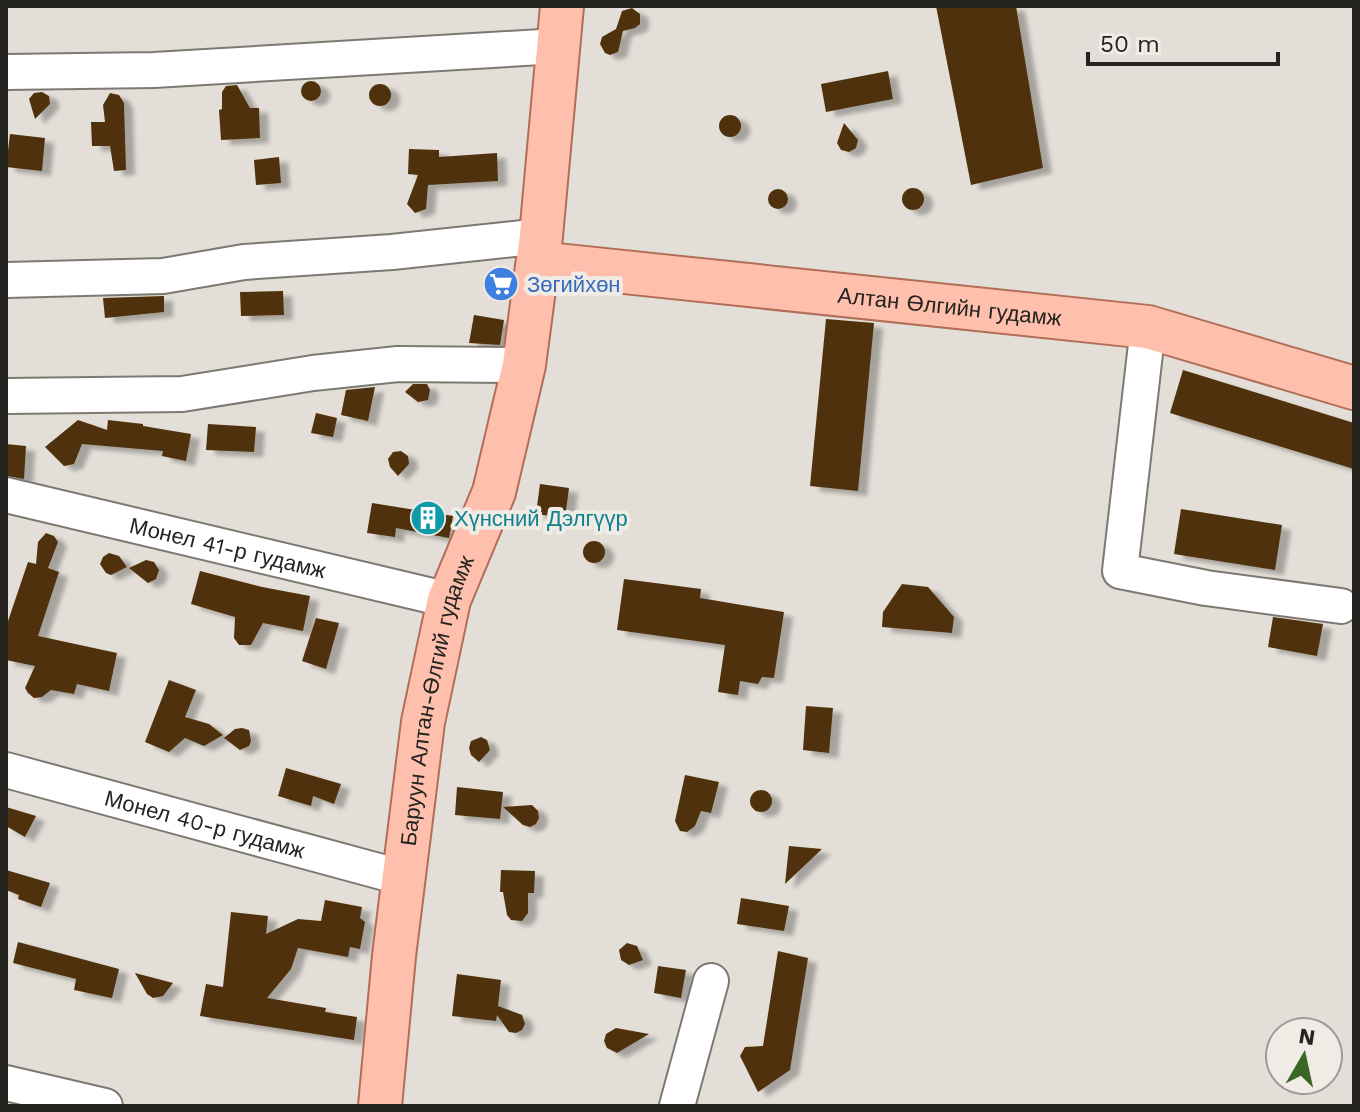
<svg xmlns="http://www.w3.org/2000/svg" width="1360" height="1112" viewBox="0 0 1360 1112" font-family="'Work Sans',sans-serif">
	<defs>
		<filter id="shadow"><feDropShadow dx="9" dy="5" stdDeviation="2" flood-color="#0004"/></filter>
	</defs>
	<rect width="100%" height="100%" fill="#e3ded7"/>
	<!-- building -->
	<g fill="#4f320a" filter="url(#shadow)">
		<path d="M936,6H1016L1043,168L971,185Z"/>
		<path d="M632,8L640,14V24L635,28L623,31L618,52L610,55L605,53L600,44L602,37L616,29L622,11Z"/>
		<path d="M888,71L893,99L826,112L821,84Z"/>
		<circle cx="311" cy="91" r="10"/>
		<circle cx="380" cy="95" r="11"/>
		<path d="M237,85L250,108H259L260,138L221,140L219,110L222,109V92L226,86Z"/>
		<path d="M42,92L49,96L50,104L35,119L29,99L34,93Z"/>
		<path d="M110,93L119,95L124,103L126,170L114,171L110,146H92L91,122H105L103,105Z"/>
		<circle cx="730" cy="126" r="11"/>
		<path d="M844,123L858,140L856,148L849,152L841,150L837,143Z"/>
		<path d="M10,134L45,138L42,171L6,167Z"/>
		<path d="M409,149L439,150V157L497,153L498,181L428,185L426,209L415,213L407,204L418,175L408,174Z"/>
		<path d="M279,157L281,183L256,185L254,160Z"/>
		<circle cx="913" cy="199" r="11"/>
		<circle cx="778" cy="199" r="10"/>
		<path d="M283,291L284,315L241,316L240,292Z"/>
		<path d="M164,296V312L105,318L103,298Z"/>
		<path d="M474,315L504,320L500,345L469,343Z"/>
		<path d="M826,319L874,323L858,491L810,486Z"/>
		<path d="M1183,370L1354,423V469L1170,413Z"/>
		<path d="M413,384H427L430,390L428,400L418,402L405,392Z"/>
		<path d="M375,387L368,421L341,415L346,390Z"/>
		<path d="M316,413L337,418L333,437L311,433Z"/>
		<path d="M78,420L107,430L108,420L143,424V426L191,434L186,461L162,456L163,451L82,444L74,464L64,466L45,447Z"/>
		<path d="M208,424L256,427L254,452L206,450Z"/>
		<path d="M6,444L26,446L24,479L6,476Z"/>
		<path d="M401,451L408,456L409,464L398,476L390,467L388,459L393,452Z"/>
		<path d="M540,484L569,488L565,518L536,514Z"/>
		<path d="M372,503L453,516L449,538L396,528L395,537L367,533Z"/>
		<path d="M1181,509L1282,525L1275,570L1174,554Z"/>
		<path d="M46,533L54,536L58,542L48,568L59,572L38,636L117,653L109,691L77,684L74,694L51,690L42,697L34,698L28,693L25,688L35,666L6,660V627L28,562L36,564L38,542Z"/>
		<circle cx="594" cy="552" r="11"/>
		<path d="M109,553L119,556L127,567L111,575L106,573L100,564L103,557Z"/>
		<path d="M146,560L154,562L159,570L156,579L148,583L129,568Z"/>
		<path d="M200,571L262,587L310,596L303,631L263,623L251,645H239L234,638L235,617L191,604Z"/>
		<path d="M624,579L701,589L700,598L784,612L774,678L762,677L758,684L740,681L738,695L718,692L725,645L617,630Z"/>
		<path d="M902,584L928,587L954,617L952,633L882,627L883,612Z"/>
		<path d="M1273,617L1323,624L1317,656L1268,647Z"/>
		<path d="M316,618L339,623L326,669L302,661Z"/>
		<path d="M169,680L196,690L185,717L209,724L223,735L204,746L185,738L169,752L145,742Z"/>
		<path d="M806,706L833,708L829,753L803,750Z"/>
		<path d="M242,728L249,730L251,741L249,746L240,750L224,738L235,729Z"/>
		<path d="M481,737L487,740L490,750L479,762L471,755L469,748L471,741Z"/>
		<path d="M286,768L341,784L334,804L313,796L311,806L278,796Z"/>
		<path d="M685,775L719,782L711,813L701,811L695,826L687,832L680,831L675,821Z"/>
		<path d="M457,787L503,792L500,819L455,815Z"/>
		<circle cx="761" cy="801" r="11"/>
		<path d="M532,805L538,811L539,818L536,824L530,827L523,825L503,807Z"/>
		<path d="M6,807L36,816L25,837L6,826Z"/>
		<path d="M789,846L822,849L785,884Z"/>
		<path d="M6,870L50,883L41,907L18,899L19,895L6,890Z"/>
		<path d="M501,870L535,871L534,893H528V913L522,921L511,920L507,915L503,892H500Z"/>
		<path d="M741,898L789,906L784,931L737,924Z"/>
		<path d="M325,900L362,907L360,918L365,922L360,949L350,947L348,957L298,948L291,969L267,998L326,1008L325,1012L357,1017L354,1040L200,1016L206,984L223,987L231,912L268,916L266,934L298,919L321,921Z"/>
		<path d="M18,942L119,969L112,998L74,990L76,979L13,963Z"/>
		<path d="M627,943L637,946L643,960L629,965L621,960L619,950Z"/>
		<path d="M778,951L808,958L790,1070L758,1092L740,1056L745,1047L763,1046Z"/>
		<path d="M658,966L686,970L681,998L654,993Z"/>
		<path d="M135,973L173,983L163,996L153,998L147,994Z"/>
		<path d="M457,974L501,980L498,1006L522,1015L525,1024L522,1030L516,1033L509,1032L497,1015L496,1021L452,1016Z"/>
		<path d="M616,1028L649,1034L617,1053L607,1048L604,1041L606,1034Z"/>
	</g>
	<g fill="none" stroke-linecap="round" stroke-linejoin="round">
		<defs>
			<g id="minor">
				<path d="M6,72L154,70L558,46"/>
				<path d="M6,280L163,276L244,262L392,252L541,236"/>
				<path d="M1148,327L1120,571L1206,588L1341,606"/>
				<path d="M6,396L182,394L313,373L398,364L524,365"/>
				<path id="s1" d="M6,495L449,600"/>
				<path id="s2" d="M6,770L404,878"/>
				<path d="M6,1083L105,1106"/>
				<path d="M677,1106L711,981"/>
			</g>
			<g id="major">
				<path id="s3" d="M538,263L1148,327L1354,388"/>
				<path id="s4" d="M380,1106L394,956L423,722L449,600L494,492L524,365L541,236L562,6"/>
			</g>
		</defs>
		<!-- minor casing -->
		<use href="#minor" stroke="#7d7972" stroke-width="38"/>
		<!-- major casing -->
		<use href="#major" stroke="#b16e57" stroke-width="46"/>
		<!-- minor -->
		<use href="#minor" stroke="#fff" stroke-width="34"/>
		<!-- major -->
		<use href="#major" stroke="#fec0ac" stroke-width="42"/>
	</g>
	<!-- icons -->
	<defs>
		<symbol id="supermarket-disc" viewBox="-11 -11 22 22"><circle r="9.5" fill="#3f7fe0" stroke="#f0ebe4"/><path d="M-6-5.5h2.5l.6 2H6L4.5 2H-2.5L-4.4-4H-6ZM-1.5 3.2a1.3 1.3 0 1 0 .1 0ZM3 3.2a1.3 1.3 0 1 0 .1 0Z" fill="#fff"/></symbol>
		<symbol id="building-disc" viewBox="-11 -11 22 22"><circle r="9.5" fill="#0f9aa8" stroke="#f0ebe4"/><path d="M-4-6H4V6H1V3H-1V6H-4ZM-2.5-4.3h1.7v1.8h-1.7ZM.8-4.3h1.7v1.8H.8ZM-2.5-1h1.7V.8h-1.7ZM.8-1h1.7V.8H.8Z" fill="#fff"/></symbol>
	</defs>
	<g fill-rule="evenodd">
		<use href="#supermarket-disc" x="481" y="264" width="40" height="40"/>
		<use href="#building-disc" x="408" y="498" width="40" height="40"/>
	</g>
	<g text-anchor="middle" stroke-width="8" stroke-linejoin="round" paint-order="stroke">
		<!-- shop labels -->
		<g font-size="22" fill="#366cbe" stroke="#f0ebe4" text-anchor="start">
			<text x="527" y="292">Зөгийхөн</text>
		</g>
		<!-- street labels -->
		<g font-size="22" fill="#242320" stroke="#f0ebe4">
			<text dy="8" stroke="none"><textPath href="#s3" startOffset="414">Алтан Өлгийн гудамж</textPath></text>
			<text dy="8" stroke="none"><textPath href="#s1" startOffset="228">Монел 41-р гудамж</textPath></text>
			<text dy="8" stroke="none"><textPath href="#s4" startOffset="410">Баруун Алтан-Өлгий гудамж</textPath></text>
			<text dy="8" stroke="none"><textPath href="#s2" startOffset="206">Монел 40-р гудамж</textPath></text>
		</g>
		<!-- culture labels -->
		<g font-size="22" fill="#0d838f" stroke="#f0ebe4" text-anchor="start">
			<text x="454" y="526">Хүнсний Дэлгүүр</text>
		</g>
	</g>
	<!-- border -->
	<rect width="1360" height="1112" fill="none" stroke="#242320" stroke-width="16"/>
	<!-- north arrow -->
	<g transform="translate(1304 1056) rotate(9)"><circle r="38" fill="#f0ebe4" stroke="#9e9b96" stroke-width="2"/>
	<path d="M0-6L14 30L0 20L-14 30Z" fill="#3a6726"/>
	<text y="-12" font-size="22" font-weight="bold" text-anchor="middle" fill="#242320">N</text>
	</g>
	<!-- scale -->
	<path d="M1088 52v12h190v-12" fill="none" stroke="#242320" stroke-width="4"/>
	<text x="1100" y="52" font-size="24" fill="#242320" stroke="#f0ebe4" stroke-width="6" paint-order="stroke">50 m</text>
</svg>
